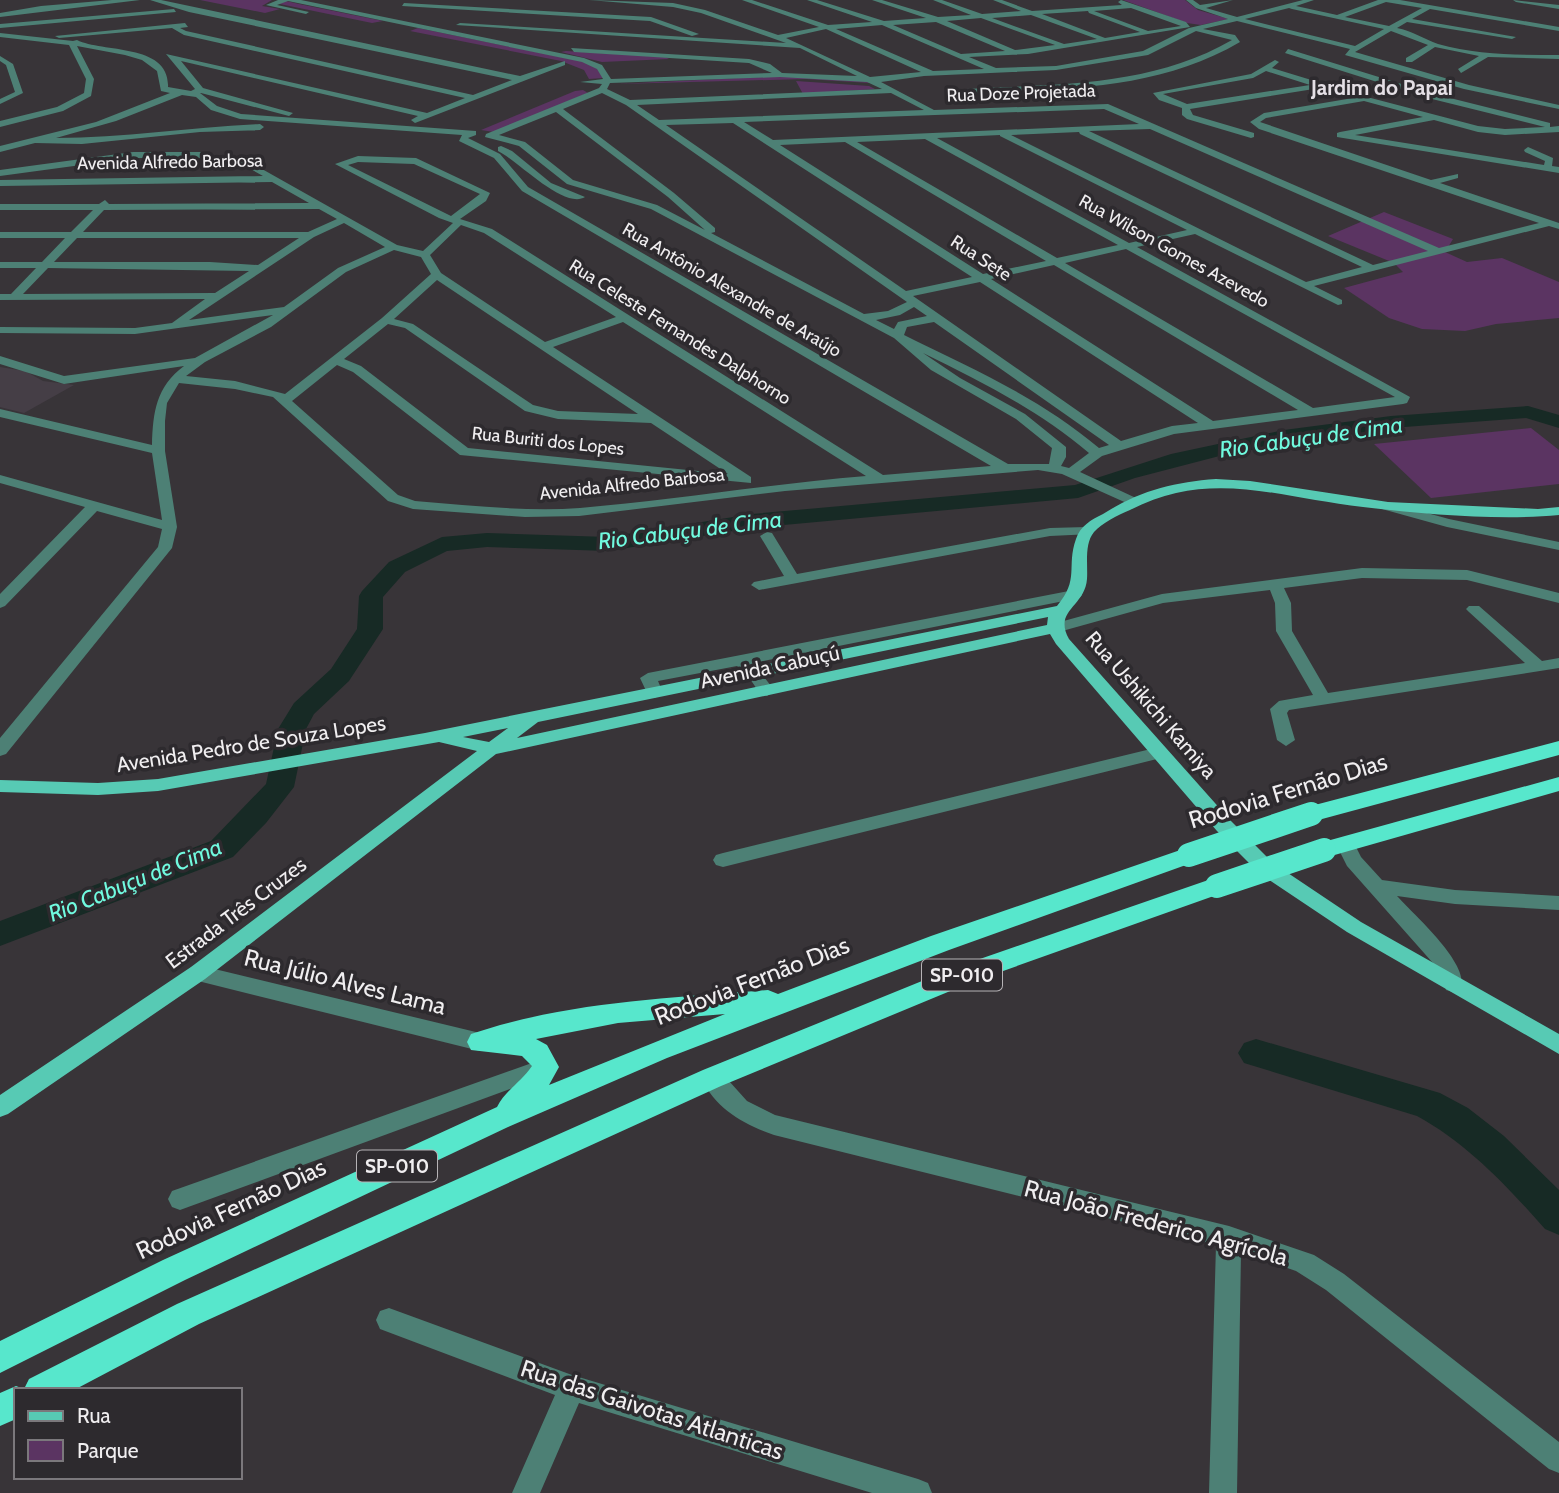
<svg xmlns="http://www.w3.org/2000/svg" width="1559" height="1493" viewBox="0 0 1559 1493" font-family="Cabin,sans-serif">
	<rect width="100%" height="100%" fill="#383438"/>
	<!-- built -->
	<path fill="#453e46" d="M0,367L25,371L43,381L74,385L24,413L0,407Z"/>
	<!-- green -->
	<g fill="#5b3462">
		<path d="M200,0H272L262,6L280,9L265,13Z"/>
		<path d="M1123,0H1185L1198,10L1229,19L1201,25L1187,23Z"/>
		<path d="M286,1L299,4L383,21L372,23L275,3Z"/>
		<path d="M418,28L585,62L597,68L603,78L589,79L584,70L561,61L410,31Z"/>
		<path d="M566,51L665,57L669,59L602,62L561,52Z"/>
		<path d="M780,76L868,81L870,83L806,79L618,84Z"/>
		<path d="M796,81L869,86L875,89L803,94Z"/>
		<path d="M583,90L588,93L494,132L481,130L575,91Z"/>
		<path d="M1384,212L1453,239L1445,252L1467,262L1502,258L1559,282V318L1496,324L1465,331L1422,329L1389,318L1344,288L1403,272L1394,263L1328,236Z"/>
		<path d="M1531,428L1559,450V484L1431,498L1374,444Z"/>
	</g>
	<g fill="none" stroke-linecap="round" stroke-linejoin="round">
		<!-- river -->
		<g fill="#172a25" fill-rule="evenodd">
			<path d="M1528,406L1559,415V428L1526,418L1391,428L1231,453L1135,478L1078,498L752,528L608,551L487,547L447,551L405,572L383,597V629L349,681L314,714L306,729L294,787L266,823L233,857L0,946V921L211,841L266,784L278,729L294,703L331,669L357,629L359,596L362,591L389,562L442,537L487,533L608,537L752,514L1075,485L1171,454L1284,430L1391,416Z"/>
			<path d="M1256,1039L1440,1093L1468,1108L1504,1136L1559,1190V1235L1545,1229C1507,1186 1468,1144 1417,1116L1244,1063L1238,1053L1244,1043Z"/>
		</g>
		<!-- minor -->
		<g fill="#4d8075" fill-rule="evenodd">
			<path d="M112,0H140L0,17V13L41,6Z"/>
			<path d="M150,0H161L520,76L565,61V65L415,123L411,120L418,116L181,61L203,88L293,113L289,116L201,93H200L217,106L241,114L476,131V135L468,138L500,154L528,187L1008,464H1049L1052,448L1016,419L931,370L894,338L651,209L567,184L519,146L485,137L486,134L599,88L602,84L580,82L603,79L597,69L582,62L288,1L277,5L309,12L306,14L266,5L278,0H301L584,58L602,65L611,79L772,73L749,63L574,52L571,48L749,59L770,64L782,73L857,76L800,48L456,25L460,23L786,43L701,13L673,7L589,0L673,3L705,10L778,35L819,27L742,0H752L828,25L872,22L807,0H817L884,21L926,18L872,0H882L938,17L971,15L933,0H942L982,14L1021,11L993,0H1002L1032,11L1122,5L1118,2L1121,0L1186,22L1190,27L1028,54L969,57L996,68L1056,66L1143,51L1189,28L1228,19L1196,8L1186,0H1193L1200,5L1233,0L1206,8L1237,17L1303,0H1314L1296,6L1337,15L1378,0H1400L1559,27V31L1430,9L1412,19L1516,37L1512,39L1407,22L1397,28C1412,31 1424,39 1438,44C1477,55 1518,55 1559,55V59L1488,57L1461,73L1458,69L1479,56L1435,47L1412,62H1406V58L1428,45L1391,31L1355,52L1469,85L1559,105V109L1464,89L1345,55L1350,49L1237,21L1203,29L1235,35L1240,42C1157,91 1061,89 967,93L963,91L967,89C1057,84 1151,87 1232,40L1196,31L1148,55L1056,70L924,76L881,82L934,110L1108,104L1439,248L1539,223L1259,129L1250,122L1264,113L1353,98L1320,88L1190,109L1193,115L1254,133V137L1251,138L1187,119L1182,115V108L1159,100L1153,93L1251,74L1275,60L1279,62L1272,68L1367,97L1478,126L1505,129L1545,127L1428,98L1285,53L1288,49L1434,94L1550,123V127L1559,126V132L1505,135L1478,132L1434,120L1355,135L1544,165L1545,161L1525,152L1524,150L1528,147L1553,158L1552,166L1559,167V173L1337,137V133L1340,132L1423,117L1364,101L1266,118L1260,122L1431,180L1458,174V178L1440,183L1559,223V229L1549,226L1314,286L1342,300V304L1338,305L1195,234L1137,247L1410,397L1407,403L1403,404L1174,434L1102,456L1080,472L1136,498L1138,501L1131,505L1062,474L1038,470L785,491L579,516L525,517L413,509L388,501L273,397L235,389L179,383L167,403L165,421V451L177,527L172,548L6,754L0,756V738L158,547L162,529L97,511L5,606L0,608V594L85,507L0,483V475L162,520L152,453L0,417V409L152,445C153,412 156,387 184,366L64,384L0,364V356L64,376L195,358L273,315L135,334L0,333V327L135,328L172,323L205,299L0,300V294H11L36,268H0V262H42L65,238H0V232H71L93,210H0V204H99L105,200L109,204L309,203L272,182L0,186V180L263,176L236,161L234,159L239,156L397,245L423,251L453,223L439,218L335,164L358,156L416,158L490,193L486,201L460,219L492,229L883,475L991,466L522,191L494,158L459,141L462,135L240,119L211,110L196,97L182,95L116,121L56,138C124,138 192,127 260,124L264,127L260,130L200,132L82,144L35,143L0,152V146L96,122L170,93L161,91L157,71L142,60L125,55L77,46L94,79L91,96L63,111L0,127V121L57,107L84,93L86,79L69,45L0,37V33L73,41L77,40C103,53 170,43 168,87L191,91L195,89L166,54L427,113L465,98L184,35L172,28L59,38L55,36L185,23L188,27L180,28L186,31L473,95L512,80L189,12ZM1386,2L1422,8L1389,26L1345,17ZM1131,8L1181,26L1148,31L1094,11ZM1289,8L1292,9L1384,29L1355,46L1245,19ZM1088,11L1089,13L1140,32L1105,38L1042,14ZM1031,15L1097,39L1064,44L992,18ZM981,18L1055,45L1015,50L947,21ZM936,22L1005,51L961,54L893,25ZM882,25L984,69L933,71L836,29ZM826,29L921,72L870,77L786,38ZM1266,71L1310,85L1187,104L1163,94L1253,78ZM780,77L867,82L882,89L630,100L607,89L610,83ZM602,93L626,105L907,302L888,311L864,314L711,233L715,232V228L674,193L563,109ZM891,93L924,110L659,120L637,105ZM1104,109L1139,124L773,140L744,122ZM556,112L668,197L705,230L657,205L573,180L525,142L499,135ZM733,123L767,145L972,277L906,291L666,125ZM1150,129L1428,251L1373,265L1089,131ZM1079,132L1080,134L1362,267L1306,282L1011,135ZM1000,135V136L1187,230L1129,243L937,138ZM925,139L1118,245L1057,258L857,142ZM845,142L1046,261L983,274L780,145ZM358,162L414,164L480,194L451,216L348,165ZM319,209L337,219L308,232H83L104,210ZM344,223L385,247L338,268L284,307L189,320L314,237ZM461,225L484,233L616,317L545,342L441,273L430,255ZM77,238H299L258,265L210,262H54ZM1126,249L1395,397L1313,408L1065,263ZM394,250L421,257L431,274L382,318L285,394L235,381L186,376L205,362L271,327L346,272ZM1054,265L1298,410L1213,421L991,279ZM48,268L249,271L215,293L23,294ZM437,280L638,414L558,411L533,405L413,324L394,319ZM980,282L1198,423L1172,426L1121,441L913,296ZM914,307L927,316L898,322L894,329L876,320L900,315ZM623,322L866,476C770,484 675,500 580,508C525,512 469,505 415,501L398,495L292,401L337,365L353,372L460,455L751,483V477L553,347ZM934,322L1109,445L1099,448C1040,398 973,369 904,335L907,327ZM388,324L405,328L525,411L558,419L651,423L728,474L468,448L361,366L344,359ZM923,353C982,382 1038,410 1089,453L1069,468L1061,466L1066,457V447L1025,414L960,378Z"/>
			<path d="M1513,0L1559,5V9L1516,2Z"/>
			<path d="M404,3L651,17L699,34L692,36L650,21L402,6Z"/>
			<path d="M174,9L176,12L0,28V24Z"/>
			<path d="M0,56L13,64L23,93L0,104V99L15,92L6,65L0,61Z"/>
			<path d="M501,146L512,151L551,183L585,197C564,210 517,160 498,151V147Z"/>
			<path d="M133,152H200L205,155L200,158H133L0,176V170Z"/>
			<path d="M1387,502L1449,519L1559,542V550L1447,527L1382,509L1380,506Z"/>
			<path d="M1087,527L1092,528L1094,531L1092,534L1050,536L759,590L751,585L754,582L784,576L760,536L767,532L772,533L797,574L1050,528Z"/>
			<path d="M1362,568L1467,570L1559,593V603L1467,580L1362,578L1284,588L1291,603L1292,631L1328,693L1525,663L1469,612L1466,609L1469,606H1479L1542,661L1559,658V668L1289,710L1287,713L1295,740L1286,746L1277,740L1270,709L1279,701L1313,695L1276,631L1275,603L1270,590L1163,603L1055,633L1047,628L1049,625L1162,594Z"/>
			<path d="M1074,590L1082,595L1079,598L753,663L775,691L767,696L761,695L748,676L737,666L658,681L663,693L655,698L649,697L640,678L648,673Z"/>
			<path d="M1159,747L1168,753L1165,757L723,867L716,865L713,860L716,855L723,853Z"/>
			<path d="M1345,837L1352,839L1361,857L1382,880L1455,890L1559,896V910L1455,904L1397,896C1413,914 1473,966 1460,990L1453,992L1446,990L1440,971L1347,866L1336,844L1338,839Z"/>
			<path d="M198,965L480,1033L488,1036L491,1042L488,1048L480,1051L198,981L191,979L188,973L191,967Z"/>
			<path d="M546,1058L554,1061L557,1067L554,1073L180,1210L172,1207L168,1199L172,1191Z"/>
			<path d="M712,1069L720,1071L747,1101L775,1115L1229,1226L1314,1255L1344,1274L1559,1442V1473L1549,1469L1326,1290L1296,1271L1241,1252L1237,1493H1209L1216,1245L774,1135C743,1124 716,1109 701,1078L704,1071Z"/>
			<path d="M389,1308L572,1375L918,1479L928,1483L932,1493H872L579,1403L540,1493H512L555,1395L380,1329L376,1320L380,1311Z"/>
		</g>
		<!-- major -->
		<path fill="#57cab4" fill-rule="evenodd" d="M1216,479L1250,481L1388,502L1538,509L1559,507V515C1500,521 1422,514 1363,507C1279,498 1211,468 1130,510C1118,515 1102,523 1094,532C1084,544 1088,565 1087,579C1085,607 1053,610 1069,639L1231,821L1273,863L1361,922L1559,1034V1054L1347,932L1259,873L1217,831L1056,644L1050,634L496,754L205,979L8,1114L0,1117V1095L191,967L477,751L439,742L158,791L98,795L0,792V780L98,783L158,779L425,733L1057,606C1080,579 1066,567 1076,539C1080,526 1091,520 1103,514C1139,491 1174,482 1216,479ZM1048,617L1047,625L517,738L538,722ZM508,728L489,742L463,737Z"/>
		<!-- highway -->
		<g fill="#57e7cc" fill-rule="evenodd">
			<path d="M1559,741V755L1311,822L1303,819L1300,814L1303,809L1311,806Z"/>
			<path d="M1559,777V791L1324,858L1316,856L1313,850L1316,844Z"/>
			<path d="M1189,847L1197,849L1200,855L1197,861L949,950L667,1058L508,1127L185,1280L0,1373V1341L163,1260L497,1107C505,1091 522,1081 532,1066L522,1056L471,1050L467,1042L471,1034C566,1002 669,998 768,990L778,994L931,936ZM725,1014L549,1085L559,1067L547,1045L536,1039L618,1023Z"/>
			<path d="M1217,877L1225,880L1229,886L1225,892L972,982L721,1086L199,1324L74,1390H16V1419L0,1426V1393L16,1386L24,1389L29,1379L177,1304L703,1070L954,968Z"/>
		</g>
		<!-- highway-bridge -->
		<g stroke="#57e7cc" stroke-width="24">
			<path d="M1189,855L1311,814"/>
			<path d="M1217,886L1324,850"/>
		</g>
	</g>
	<g text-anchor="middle" stroke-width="7" stroke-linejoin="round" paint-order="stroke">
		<!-- far-street labels -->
		<g font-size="18" fill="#f0eef0" stroke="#2d2a2e">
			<text transform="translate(1021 93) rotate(-2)" y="6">Rua Doze Projetada</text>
			<text transform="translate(170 162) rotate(-1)" y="6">Avenida Alfredo Barbosa</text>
			<text transform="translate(1174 251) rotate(29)" y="6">Rua Wilson Gomes Azevedo</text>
			<text transform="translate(981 258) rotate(33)" y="6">Rua Sete</text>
			<text transform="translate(732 290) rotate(30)" y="6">Rua Antônio Alexandre de Araújo</text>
			<text transform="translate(680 332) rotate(32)" y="6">Rua Celeste Fernandes Dalphorno</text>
			<text transform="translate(548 441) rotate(6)" y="6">Rua Buriti dos Lopes</text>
			<text transform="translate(632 484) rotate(-6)" y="6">Avenida Alfredo Barbosa</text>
		</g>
		<!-- shield labels -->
		<g fill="#2d2a2e" stroke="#b6b3b6" stroke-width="2">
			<rect x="922" y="959.5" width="80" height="31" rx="5"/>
			<rect x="357" y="1150.5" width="80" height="31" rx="5"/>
		</g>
		<g font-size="19" font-weight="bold" fill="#f0eef0">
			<text x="962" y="982">SP-010</text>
			<text x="397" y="1173">SP-010</text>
		</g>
		<!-- far-quarter labels -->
		<g font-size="21" font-weight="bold" fill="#e4dfe5" stroke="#2d2a2e">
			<text x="1382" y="95">Jardim do Papai</text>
		</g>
		<!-- street labels -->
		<g font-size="21" fill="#f0eef0" stroke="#2d2a2e">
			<text transform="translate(770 667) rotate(-12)" y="7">Avenida Cabuçú</text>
			<text transform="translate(1151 705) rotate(49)" y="7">Rua Ushikichi Kamiya</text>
			<text transform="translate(251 744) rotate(-9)" y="7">Avenida Pedro de Souza Lopes</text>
			<text transform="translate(236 913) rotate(-37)" y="7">Estrada Três Cruzes</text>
		</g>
		<!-- water labels -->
		<g font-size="23" font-style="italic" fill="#70fadf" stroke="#2d2a2e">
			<text transform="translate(1311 437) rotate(-8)" y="8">Rio Cabuçu de Cima</text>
			<text transform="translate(690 530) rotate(-7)" y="8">Rio Cabuçu de Cima</text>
			<text transform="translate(135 880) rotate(-22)" y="8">Rio Cabuçu de Cima</text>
		</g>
		<!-- near-street labels -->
		<g font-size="24" fill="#f0eef0" stroke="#2d2a2e">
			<text transform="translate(1288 791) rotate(-17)" y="8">Rodovia Fernão Dias</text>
			<text transform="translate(752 981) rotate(-21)" y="8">Rodovia Fernão Dias</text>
			<text transform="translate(345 982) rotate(14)" y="8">Rua Júlio Alves Lama</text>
			<text transform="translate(231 1209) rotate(-25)" y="8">Rodovia Fernão Dias</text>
			<text transform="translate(1156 1223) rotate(15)" y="8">Rua João Frederico Agrícola</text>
			<text transform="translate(652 1410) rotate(18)" y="8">Rua das Gaivotas Atlanticas</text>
		</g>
	</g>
	<!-- legend -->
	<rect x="14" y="1388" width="228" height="91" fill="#2d2a2e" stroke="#7b787c" stroke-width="2"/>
	<rect x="28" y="1411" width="35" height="10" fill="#57cab4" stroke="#7b787c" stroke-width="2"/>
	<text x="77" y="1423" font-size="21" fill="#f0eef0">Rua</text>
	<rect x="28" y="1440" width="35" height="21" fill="#5b3462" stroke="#7b787c" stroke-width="2"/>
	<text x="77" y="1458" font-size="21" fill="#f0eef0">Parque</text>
</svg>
